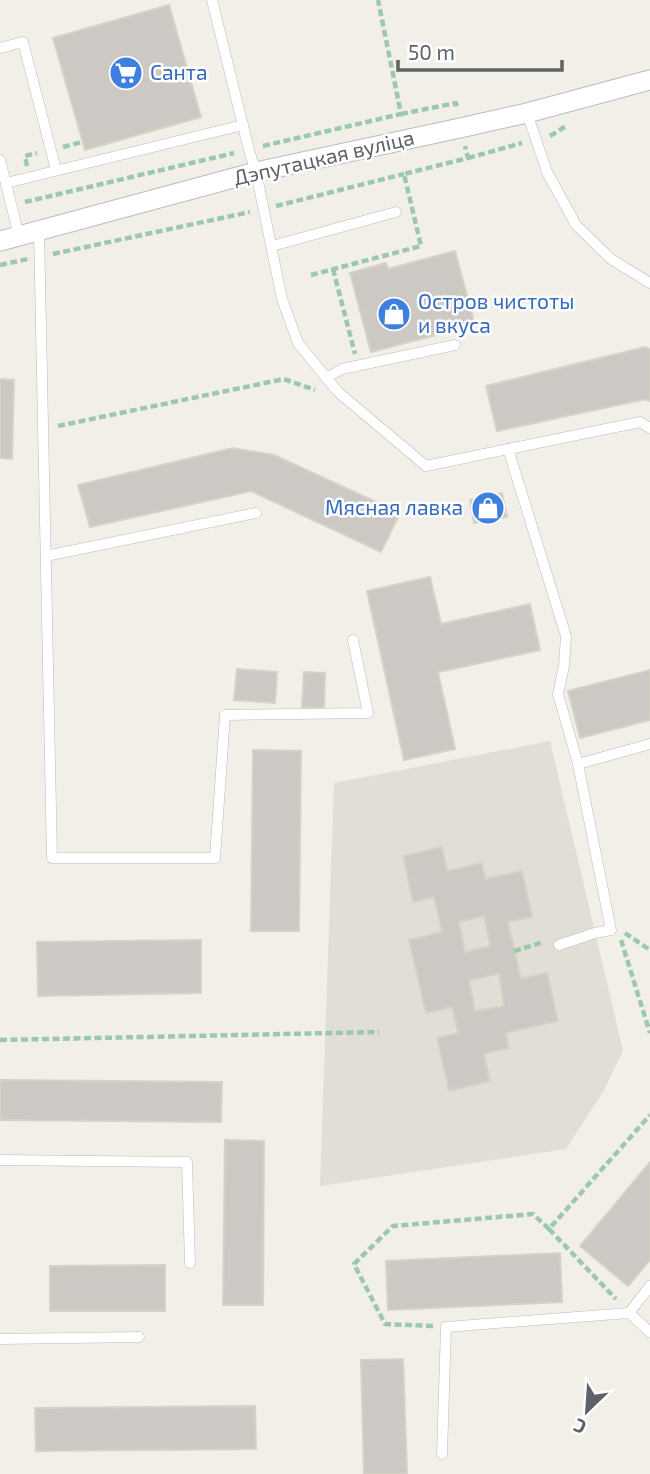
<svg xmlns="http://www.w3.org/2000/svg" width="650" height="1474" viewBox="0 0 650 1474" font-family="'Exo 2',sans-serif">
	<rect width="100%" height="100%" fill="#f1efe7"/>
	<!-- education -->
	<path fill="#e1ded5" d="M550,741L623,1051L604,1090L566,1149L320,1186L334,783Z"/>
	<!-- building -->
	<g fill="#ccc9c4" stroke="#d6d2c5" stroke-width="2" fill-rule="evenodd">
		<path d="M169,5L201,117L85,150L53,38Z"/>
		<path d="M455,251L475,325L371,352L350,273L386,263L388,269Z"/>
		<path d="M645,347L650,349V401L646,399L497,431L486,386Z"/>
		<path d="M0,379L14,380L12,459L0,458Z"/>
		<path d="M233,448L274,455L400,513L381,552L251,491L90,527L78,485Z"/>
		<path d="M502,493L507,517L474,523L470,500Z"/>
		<path d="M430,577L441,624L530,604L540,650L438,672L455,749L404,760L367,591Z"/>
		<path d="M237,669L277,672L275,703L234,700Z"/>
		<path d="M650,670V720L580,738L568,691Z"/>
		<path d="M304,672L325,673L324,708L302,707Z"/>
		<path d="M253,750L301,751L299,931H251Z"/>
		<path d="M442,847L447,871L482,863L485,879L522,871L532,917L508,922L521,979L547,973L558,1021L506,1033L509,1048L484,1054L490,1081L449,1091L437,1038L458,1033L452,1007L426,1013L409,940L442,932L434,897L413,902L403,856ZM484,916L490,946L465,952L459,922ZM499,974L504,1006L475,1011L469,980Z"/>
		<path d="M201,940V993L38,996L37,942Z"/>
		<path d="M0,1080L222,1082L221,1122L0,1120Z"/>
		<path d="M225,1140L264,1141L263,1305H223Z"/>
		<path d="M650,1162V1260L628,1286L580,1246Z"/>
		<path d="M560,1253L562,1302L388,1310L386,1261Z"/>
		<path d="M165,1265V1311H50V1266Z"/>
		<path d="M403,1359L407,1474H364L361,1360Z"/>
		<path d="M255,1406L256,1449L36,1451L35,1408Z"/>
	</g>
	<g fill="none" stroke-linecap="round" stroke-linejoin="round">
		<defs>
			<g id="lane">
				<path d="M212,0L249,150L256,172L282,299L298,343L338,392L426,466L640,422L650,428"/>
				<path d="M0,48L23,42L56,170"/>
				<path d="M527,113L547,172L576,225L611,259L650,283"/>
				<path d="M0,160L19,236"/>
				<path d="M6,183L243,125"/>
				<path d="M39,231L52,858H215L225,715L368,713L353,640"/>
				<path d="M272,246L396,212"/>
				<path d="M326,378L342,369L455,345"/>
				<path d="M508,449L566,636L564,666L558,694L578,764"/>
				<path d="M46,556L256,513"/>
				<path d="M559,945L595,933L611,930L578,764L650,744"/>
				<path d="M0,1160L187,1162L190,1263"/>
				<path d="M650,1286L629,1313L650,1332"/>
				<path d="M0,1339L139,1337"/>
				<path d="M442,1454L446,1327L629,1313"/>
			</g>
			<path id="street" d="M0,241L256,172L460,128L527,113L650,80"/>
		</defs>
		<!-- lane casing -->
		<use href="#lane" stroke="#b9bbc0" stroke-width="11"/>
		<!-- street casing -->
		<use href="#street" stroke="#b9bbc0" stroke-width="21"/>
		<!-- path -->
		<g stroke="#9cc9ad" stroke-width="4.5" stroke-dasharray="7 3.5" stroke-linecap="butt">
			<path d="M401,114L456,103L457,110"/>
			<path d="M550,136L566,126"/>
			<path d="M263,146L401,114L378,0"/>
			<path d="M63,147L82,142"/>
			<path d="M468,158L522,143"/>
			<path d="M27,166L25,156L37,153"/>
			<path d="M25,202L234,153"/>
			<path d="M276,206L404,174"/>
			<path d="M53,254L250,212"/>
			<path d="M0,265L28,259"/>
			<path d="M333,269L355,354"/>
			<path d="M311,275L421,246L404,174L468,158L465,146"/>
			<path d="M58,426L284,379L315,390"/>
			<path d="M625,933L650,950"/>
			<path d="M621,940L650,1033"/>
			<path d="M514,951L544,942"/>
			<path d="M0,1040L379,1032"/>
			<path d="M549,1229L616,1299"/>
			<path d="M433,1326L385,1324L354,1264L393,1226L533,1214L549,1229L650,1115"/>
		</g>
		<!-- lane -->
		<use href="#lane" stroke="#fff" stroke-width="10"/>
		<!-- street -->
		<use href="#street" stroke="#fff" stroke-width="19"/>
	</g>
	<!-- icons -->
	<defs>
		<symbol id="supermarket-disc" viewBox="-11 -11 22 22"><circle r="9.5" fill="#3f7fe0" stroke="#fff"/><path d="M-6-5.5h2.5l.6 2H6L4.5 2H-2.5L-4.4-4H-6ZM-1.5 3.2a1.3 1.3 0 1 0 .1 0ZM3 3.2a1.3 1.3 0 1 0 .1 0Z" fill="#fff"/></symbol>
		<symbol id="shop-disc" viewBox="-11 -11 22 22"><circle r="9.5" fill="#3f7fe0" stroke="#fff"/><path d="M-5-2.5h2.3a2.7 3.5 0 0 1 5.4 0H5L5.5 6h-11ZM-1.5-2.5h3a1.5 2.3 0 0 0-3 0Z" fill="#fff"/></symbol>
	</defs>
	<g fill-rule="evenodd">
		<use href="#supermarket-disc" x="107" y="54" width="38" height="38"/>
		<use href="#shop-disc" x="375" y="295" width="38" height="38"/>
		<use href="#shop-disc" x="469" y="489" width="38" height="38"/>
	</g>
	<g text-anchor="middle" stroke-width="5" stroke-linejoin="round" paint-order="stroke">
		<!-- shop labels -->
		<g font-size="21" fill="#366cbe" stroke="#fff" text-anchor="start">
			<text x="150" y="80">Санта</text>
			<text x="418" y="309">Остров чистоты<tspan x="418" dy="24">и вкуса</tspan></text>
			<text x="463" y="515" text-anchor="end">Мясная лавка</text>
		</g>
		<!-- street labels -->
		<g font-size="21" fill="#5e6167" stroke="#fff">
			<text transform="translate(324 158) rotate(-13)" y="7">Дэпутацкая вуліца</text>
		</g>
	</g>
	<!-- north arrow -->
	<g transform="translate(587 1411) rotate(205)" stroke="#ffffff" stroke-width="5" paint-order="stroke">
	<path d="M0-5L12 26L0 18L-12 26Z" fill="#5e6167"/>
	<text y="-10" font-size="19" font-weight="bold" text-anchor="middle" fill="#5e6167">С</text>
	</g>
	<!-- scale -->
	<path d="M398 60v10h164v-10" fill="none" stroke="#5e6167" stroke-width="3.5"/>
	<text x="408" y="60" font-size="21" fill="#5e6167" stroke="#ffffff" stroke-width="5" paint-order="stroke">50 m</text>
</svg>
